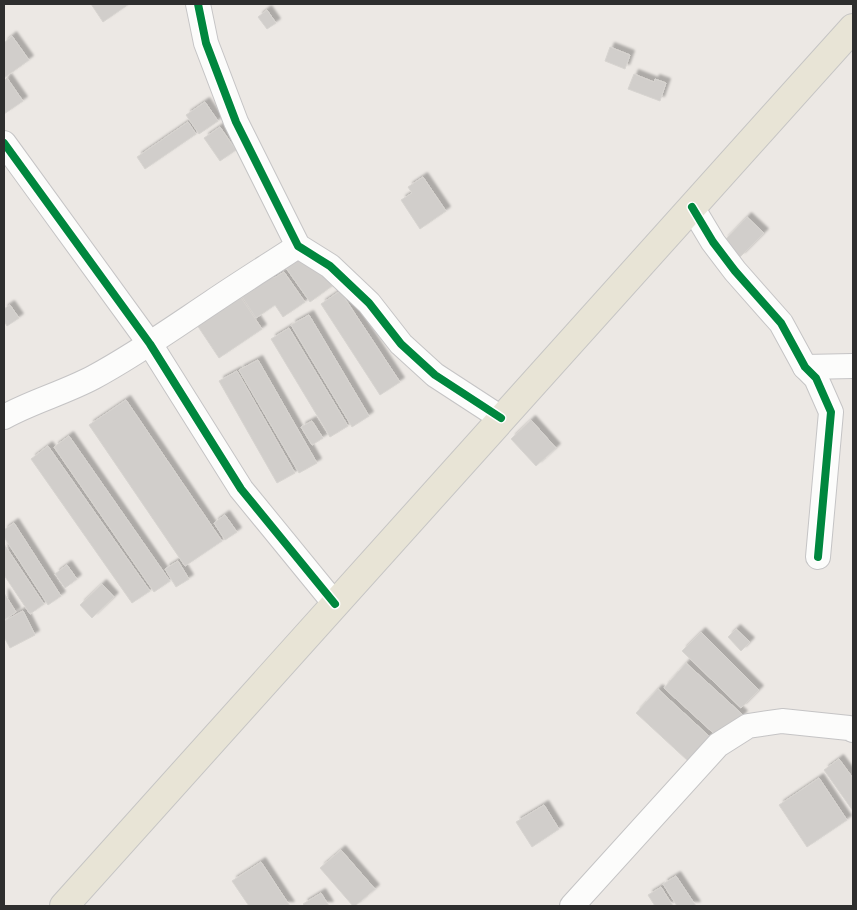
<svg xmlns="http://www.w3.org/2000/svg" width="857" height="910" viewBox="0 0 857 910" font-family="'Noto Sans',sans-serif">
	<defs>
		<filter id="shadow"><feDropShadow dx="4.5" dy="-4.5" stdDeviation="1" flood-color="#0004"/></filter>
	</defs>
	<rect width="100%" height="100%" fill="#ece8e4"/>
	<!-- building -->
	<g fill="#d1cecb" stroke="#d7d4d0" filter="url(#shadow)">
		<path d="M91,4H129L103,22Z"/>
		<path d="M267,10L276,23L267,29L258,17Z"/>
		<path d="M12,36L29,60L4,78V43Z"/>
		<path d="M610,47L630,55L625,69L605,61Z"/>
		<path d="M634,74L654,82L655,79L666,83L660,101L628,89Z"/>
		<path d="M7,78L23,101L4,114V81Z"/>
		<path d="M205,102L218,121L199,134L186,115Z"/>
		<path d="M188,122L196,134L145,169L137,157Z"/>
		<path d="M220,127L236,150L220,161L204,138Z"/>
		<path d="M423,177L446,211L420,229L401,200L412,193L408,187Z"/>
		<path d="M747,217L764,233L740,257L724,241Z"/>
		<path d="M309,252L332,286L310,302L286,268Z"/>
		<path d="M269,272L274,278L284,272L305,302L283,317L275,305L256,318L239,292Z"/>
		<path d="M340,291L400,382L380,395L321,304Z"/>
		<path d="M238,293L262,329L219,358L195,322Z"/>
		<path d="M10,305L19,318L7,326L4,321V309Z"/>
		<path d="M309,315L369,416L352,427L291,325Z"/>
		<path d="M289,328L348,426L330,437L271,339Z"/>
		<path d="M258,360L317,463L299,473L239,370Z"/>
		<path d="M237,371L295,473L277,483L219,381Z"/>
		<path d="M126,400L222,541L185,566L89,425Z"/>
		<path d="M531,420L556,448L536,466L511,439Z"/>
		<path d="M312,421L323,438L312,445L301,427Z"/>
		<path d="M69,436L170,581L154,592L54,447Z"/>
		<path d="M48,446L150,591L132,603L31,459Z"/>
		<path d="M225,515L237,532L225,540L214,523Z"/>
		<path d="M14,523L61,596L48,605L4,537V530Z"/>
		<path d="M4,544L44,604L30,614L4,575Z"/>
		<path d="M178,561L189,579L176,587L165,569Z"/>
		<path d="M67,565L77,579L65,588L55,574Z"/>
		<path d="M102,584L114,597L92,618L80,605Z"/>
		<path d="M4,593L16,612L4,620Z"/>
		<path d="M23,611L35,635L10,648L4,637V621Z"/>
		<path d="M736,629L750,642L741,651L728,637Z"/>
		<path d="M701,632L759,690L741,708L682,651Z"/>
		<path d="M686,663L743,715L721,740L664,688Z"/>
		<path d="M658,689L710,737L688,761L636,713Z"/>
		<path d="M839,759L853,778V811L824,770Z"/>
		<path d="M819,778L847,820L807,847L779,805Z"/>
		<path d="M544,805L559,829L532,847L516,822Z"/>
		<path d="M341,850L375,889L355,906H353L320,868Z"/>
		<path d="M261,862L290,906H249L232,881Z"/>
		<path d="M676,876L696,906H677L663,884Z"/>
		<path d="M661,887L673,906H655L648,895Z"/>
		<path d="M321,893L329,906H305L303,904Z"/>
	</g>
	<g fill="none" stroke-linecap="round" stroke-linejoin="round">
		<defs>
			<g id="minor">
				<path d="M198,4L206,43L236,122L298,246L330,266L369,303L401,344L435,375L501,418"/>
				<path d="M4,143L150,344L241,489L335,604"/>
				<path d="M692,207L713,242L735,271L781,323L805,367L816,378L831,412L818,557"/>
				<path d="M805,367L853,366"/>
				<path d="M4,417C33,401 64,393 94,377C135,355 173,328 212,302C240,283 269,265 298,246"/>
				<path d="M572,906L718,745L748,726L782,721L849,728L853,730"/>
			</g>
			<path id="major" d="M64,906L853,28"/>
		</defs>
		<!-- minor casing -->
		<use href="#minor" stroke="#c5c4c5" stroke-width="26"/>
		<!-- major casing -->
		<use href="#major" stroke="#c6c5c4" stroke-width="30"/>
		<!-- minor -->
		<use href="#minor" stroke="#fcfcfb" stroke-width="24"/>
		<!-- major -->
		<use href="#major" stroke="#e8e4d6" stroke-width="28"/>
		<defs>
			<g id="cycleway">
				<path d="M198,4L206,43L236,122L298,246L330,266L369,303L401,344L435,375L501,418"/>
				<path d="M4,143L150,344L241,489L335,604"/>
				<path d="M692,207L713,242L735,271L781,323L805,367L816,378L831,412L818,557"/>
			</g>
		</defs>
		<!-- cycleway casing -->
		<use href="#cycleway" stroke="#fff" stroke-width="11"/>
		<!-- cycleway -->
		<use href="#cycleway" stroke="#00873e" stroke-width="8"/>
	</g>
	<!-- border -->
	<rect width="857" height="910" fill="none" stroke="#2e2e2e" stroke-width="10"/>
</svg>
